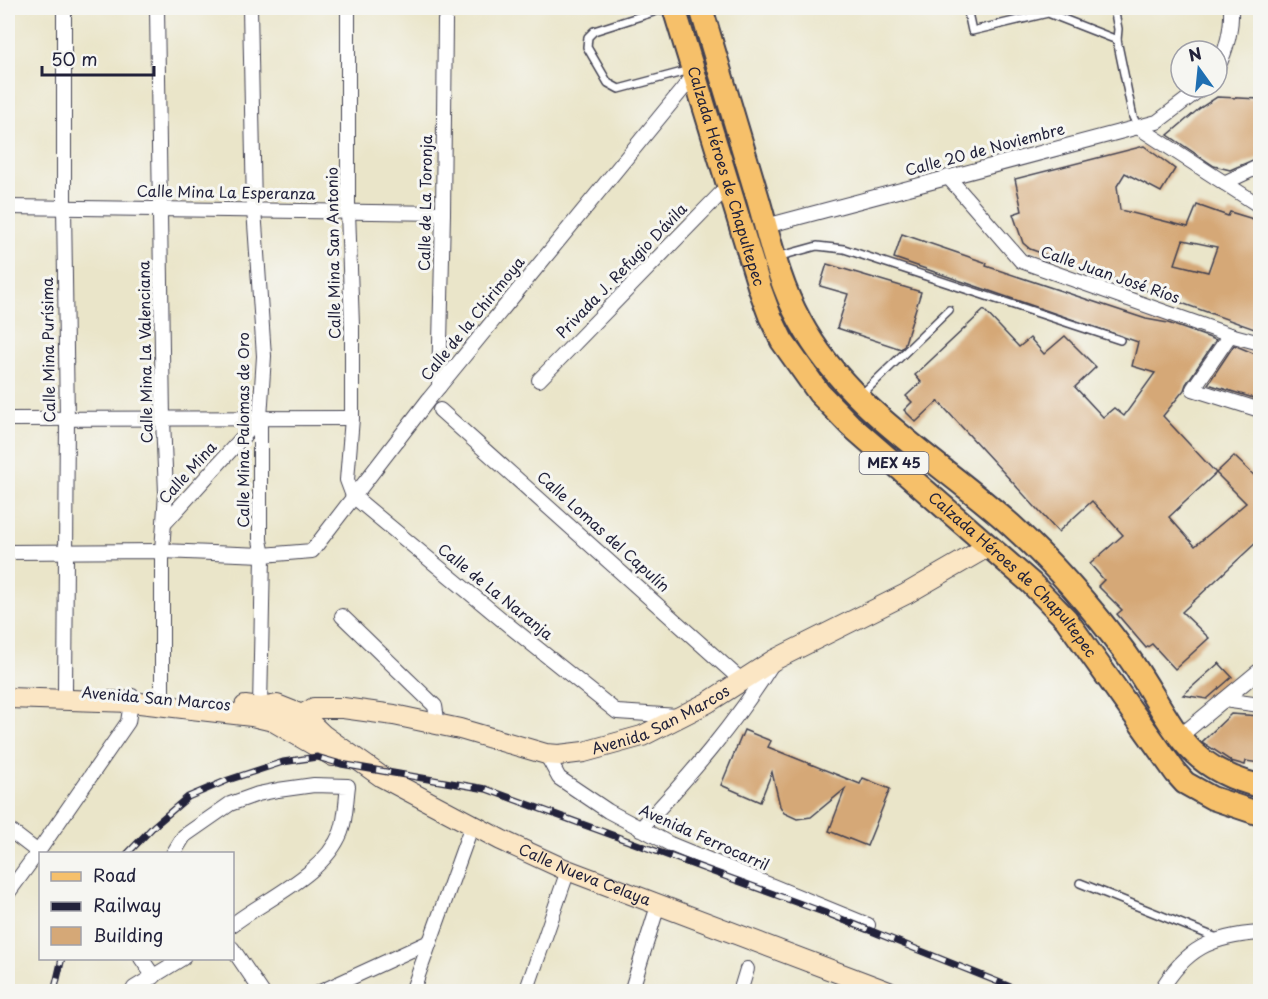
<svg xmlns="http://www.w3.org/2000/svg" width="1268" height="999" viewBox="0 0 1268 999" font-family="'Playpen Sans',sans-serif">
	<rect width="100%" height="100%" fill="#f6f6f2"/>
	<filter id="ink" filterUnits="userSpaceOnUse"><feTurbulence type="fractalNoise" baseFrequency=".0167" numOctaves="2"/><feDisplacementMap in="SourceGraphic" scale="12" xChannelSelector="R" yChannelSelector="G"/><feConvolveMatrix kernelMatrix="1 2 1 2 8 2 1 2 1" color-interpolation-filters="sRGB"/></filter>
	<filter id="wash" filterUnits="userSpaceOnUse"><feTurbulence type="fractalNoise" baseFrequency=".008" numOctaves="4" result="noise"/><feDisplacementMap in="SourceGraphic" scale="24" xChannelSelector="R" yChannelSelector="G"/><feGaussianBlur stdDeviation="1.35" result="paint"/><feColorMatrix in="noise" values="0 0 0 0 0 0 0 0 0 0 0 0 0 0 0 0 0 1.4 0 .05"/><feComposite in="paint" operator="in"/></filter>
	<g filter="url(#wash)">
		<rect width="100%" height="100%" fill="#eae5c9"/>
		<g id="blocks">
			<!-- building -->
			<g fill="#d5a877" fill-rule="evenodd">
				<path d="M1217,97L1260,99V157L1230,170L1214,166L1168,135L1200,108Z"/>
				<path d="M1144,146L1175,169L1161,192L1125,173L1117,186L1120,210L1188,227L1197,205L1228,216L1230,212L1260,221V331L1030,249L1023,243L1013,214L1022,211L1015,179ZM1183,240L1217,247L1208,272L1175,264Z"/>
				<path d="M902,234L987,263L986,266L1146,319L1168,323L1216,340L1186,384L1184,390L1163,416L1216,473L1234,456L1260,481V539L1182,612L1209,638L1175,669L1152,644L1146,648L1117,614L1122,610L1098,586L1104,580L1090,564L1123,535L1092,501L1058,532L938,401L916,422L904,410L912,402L906,396L921,382L915,375L984,310L1019,347L1030,338L1044,354L1065,336L1096,367L1075,387L1103,417L1114,408L1124,416L1155,373L1132,366L1138,342L894,258ZM1216,473L1246,503L1195,546L1169,517Z"/>
				<path d="M827,264L921,292L904,346L901,349L837,328L848,294L820,286Z"/>
				<path d="M1234,345L1260,356V400L1208,384Z"/>
				<path d="M1219,663L1232,677L1207,699L1183,695Z"/>
				<path d="M1231,714L1260,716V763L1246,761L1245,765L1231,761L1202,742Z"/>
				<path d="M744,730L771,741L768,747L860,784L863,778L890,789L867,846L829,831L845,789L811,817L797,819L784,813L780,806L772,772L760,802L721,785Z"/>
			</g>
		</g>
	</g>
	<g filter="url(#ink)">
		<use href="#blocks" fill-opacity="0" stroke="#403f50" stroke-width="1.5"/>
		<g fill="none" stroke-linecap="round" stroke-linejoin="round">
			<defs>
				<g id="lane">
					<path d="M666,8L594,31L588,37L587,47L608,83L619,89L690,70"/>
					<path d="M967,8L972,31L1048,13L1117,40"/>
					<path d="M1114,8L1118,29L1117,40L1133,117L1138,127"/>
					<path d="M777,257L817,246L844,249L1120,340"/>
					<path d="M862,394L949,310"/>
					<path d="M1080,883L1217,938"/>
				</g>
				<g id="street">
					<path d="M64,8V207L67,420L65,691"/>
					<path d="M157,8L163,419L166,493L162,551V697"/>
					<path d="M250,8L254,209L264,356L260,418V540L263,555L260,708"/>
					<path d="M348,8V211L352,326V418L347,480L353,496L512,628L617,712L678,716"/>
					<path d="M1217,69C1227,49 1232,30 1231,8"/>
					<path d="M1138,127L1260,206"/>
					<path d="M948,177L1021,261L1230,335L1260,343"/>
					<path d="M1224,183L1260,166"/>
					<path d="M8,207L443,213"/>
					<path d="M766,226L1157,122L1203,87"/>
					<path d="M1230,335L1193,389L1260,410"/>
					<path d="M539,380L728,186"/>
					<path d="M439,387L443,213L445,20"/>
					<path d="M440,410L741,680"/>
					<path d="M8,419L352,418"/>
					<path d="M165,523L260,418"/>
					<path d="M8,552L162,551L263,555L312,551L429,399L695,74"/>
					<path d="M342,616L435,706L438,725"/>
					<path d="M1224,700L1260,705"/>
					<path d="M1179,737L1260,670"/>
					<path d="M546,754L559,778L608,811L670,844L868,925"/>
					<path d="M8,829L38,852"/>
					<path d="M640,829C688,778 735,724 772,664"/>
					<path d="M173,854L184,836L230,804L258,794L278,790L314,785L348,786C346,800 346,819 341,832C324,875 267,898 232,925"/>
					<path d="M8,893L38,852L128,722L132,696"/>
					<path d="M232,948L262,992"/>
					<path d="M141,958L154,977"/>
					<path d="M132,992L134,988L183,958"/>
					<path d="M320,992L429,942"/>
					<path d="M412,992L472,825"/>
					<path d="M526,992L565,879"/>
					<path d="M631,992L655,915"/>
					<path d="M740,992L747,969"/>
					<path d="M1160,992C1185,948 1213,936 1260,933"/>
				</g>
				<g id="secondary">
					<path id="s1" d="M8,698L131,702L252,716L273,721L302,715L314,708H343L394,715L460,729L546,754L559,755L584,752L642,736L707,703L774,660L906,594L989,546"/>
					<path id="s2" d="M245,706L260,708L277,705L302,715L323,735L382,777L501,840L562,868L889,992"/>
					<path d="M273,721L333,756"/>
				</g>
				<g id="primary">
					<path id="s3" d="M674,8L760,289L770,316L782,341L819,393L850,425L1031,583L1066,619L1176,773L1185,783L1212,798L1260,814"/>
					<path d="M701,8C720,71 739,135 758,199C770,241 779,283 800,321C847,409 939,460 1011,525C1054,564 1092,608 1127,655C1171,716 1178,767 1260,786"/>
				</g>
			</defs>
			<!-- lane casing -->
			<use href="#lane" stroke="#403f50" stroke-width="10"/>
			<!-- street casing -->
			<use href="#street" stroke="#403f50" stroke-width="16"/>
			<!-- secondary casing -->
			<use href="#secondary" stroke="#403f50" stroke-width="22"/>
			<!-- primary casing -->
			<use href="#primary" stroke="#403f50" stroke-width="26"/>
			<!-- lane -->
			<use href="#lane" stroke="#fff" stroke-width="7"/>
			<!-- street -->
			<use href="#street" stroke="#fff" stroke-width="14"/>
			<!-- secondary -->
			<use href="#secondary" stroke="#fbe6c4" stroke-width="20"/>
			<!-- primary -->
			<use href="#primary" stroke="#f6c06b" stroke-width="22"/>
			<defs>
				<g id="rail">
					<path d="M127,854L154,826L188,797L228,780L283,762L317,757L341,764L486,789L834,916L1023,992"/>
					<path d="M54,992L62,958"/>
				</g>
			</defs>
			<!-- rail casing -->
			<use href="#rail" stroke="#22223b" stroke-width="7"/>
			<!-- rail -->
			<use href="#rail" stroke="#f6f6f2" stroke-width="4.5" stroke-dasharray="14" stroke-linecap="butt"/>
		</g>
	</g>
	<g text-anchor="middle" stroke-width="6" stroke-linejoin="round" paint-order="stroke">
		<!-- shield labels -->
		<rect fill="#f6f6f2" stroke="#626272" stroke-width="1.5" x="859.5" y="452" width="69" height="22" rx="4.5"/>
		<g font-size="14" font-weight="bold" fill="#22223b">
			<text x="894" y="468">MEX 45</text>
		</g>
		<!-- street labels -->
		<g font-size="15" fill="#22223b" stroke="#f6f6f2">
			<text transform="translate(985 150) rotate(-15)" y="5">Calle 20 de Noviembre</text>
			<text dy="5" stroke="none"><textPath href="#s3" startOffset="176">Calzada Héroes de Chapultepec</textPath></text>
			<text transform="translate(226 193) rotate(1)" y="5">Calle Mina La Esperanza</text>
			<text transform="translate(426 203) rotate(-89)" y="5">Calle de La Toronja</text>
			<text transform="translate(334 253) rotate(-91)" y="5">Calle Mina San Antonio</text>
			<text transform="translate(622 271) rotate(-46)" y="5">Privada J. Refugio Dávila</text>
			<text transform="translate(1110 275) rotate(19)" y="5">Calle Juan José Ríos</text>
			<text transform="translate(473 319) rotate(-51)" y="5">Calle de la Chirimoya</text>
			<text transform="translate(49 350) rotate(-91)" y="5">Calle Mina Purísima</text>
			<text transform="translate(146 352) rotate(-91)" y="5">Calle Mina La Valenciana</text>
			<text transform="translate(244 430) rotate(-90)" y="5">Calle Mina Palomas de Oro</text>
			<text transform="translate(188 473) rotate(-48)" y="5">Calle Mina</text>
			<text transform="translate(603 532) rotate(42)" y="5">Calle Lomas del Capulín</text>
			<text dy="5" stroke="none"><textPath href="#s3" startOffset="680">Calzada Héroes de Chapultepec</textPath></text>
			<text transform="translate(495 592) rotate(39)" y="5">Calle de La Naranja</text>
			<text transform="translate(156 699) rotate(5)" y="5">Avenida San Marcos</text>
			<text dy="5" stroke="none"><textPath href="#s1" startOffset="669">Avenida San Marcos</textPath></text>
			<text transform="translate(704 838) rotate(24)" y="5">Avenida Ferrocarril</text>
			<text dy="5" stroke="none"><textPath href="#s2" startOffset="386">Calle Nueva Celaya</textPath></text>
		</g>
	</g>
	<!-- margin -->
	<rect width="1268" height="999" fill="none" stroke="#f6f6f2" stroke-width="30"/>
	<!-- legend -->
	<rect x="39" y="852" width="195" height="108" fill="#f6f6f2" stroke="#a1a1a9" stroke-width="1.5"/>
	<rect x="51" y="872" width="30" height="9" fill="#f6c06b" stroke="#a1a1a9" stroke-width="1.5"/>
	<text x="93" y="882" font-size="18" fill="#22223b">Road</text>
	<rect x="51" y="902" width="30" height="9" fill="#22223b" stroke="#a1a1a9" stroke-width="1.5"/>
	<text x="93" y="912" font-size="18" fill="#22223b">Railway</text>
	<rect x="51" y="927" width="30" height="18" fill="#d5a877" stroke="#a1a1a9" stroke-width="1.5"/>
	<text x="93" y="942" font-size="18" fill="#22223b">Building</text>
	<!-- north arrow -->
	<g transform="translate(1199 69) rotate(345)"><circle r="28" fill="#f6f6f2" stroke="#a1a1a9" stroke-width="1.5"/>
	<path d="M0-4.5L10 22L0 15L-10 22Z" fill="#1f6fb2"/>
	<text y="-9" font-size="16" font-weight="bold" text-anchor="middle" fill="#22223b">N</text>
	</g>
	<!-- scale -->
	<path d="M42 66v9h112v-9" fill="none" stroke="#22223b" stroke-width="3"/>
	<text x="51" y="66" font-size="18" fill="#22223b" stroke="#f6f6f2" stroke-width="4.5" paint-order="stroke">50 m</text>
</svg>
